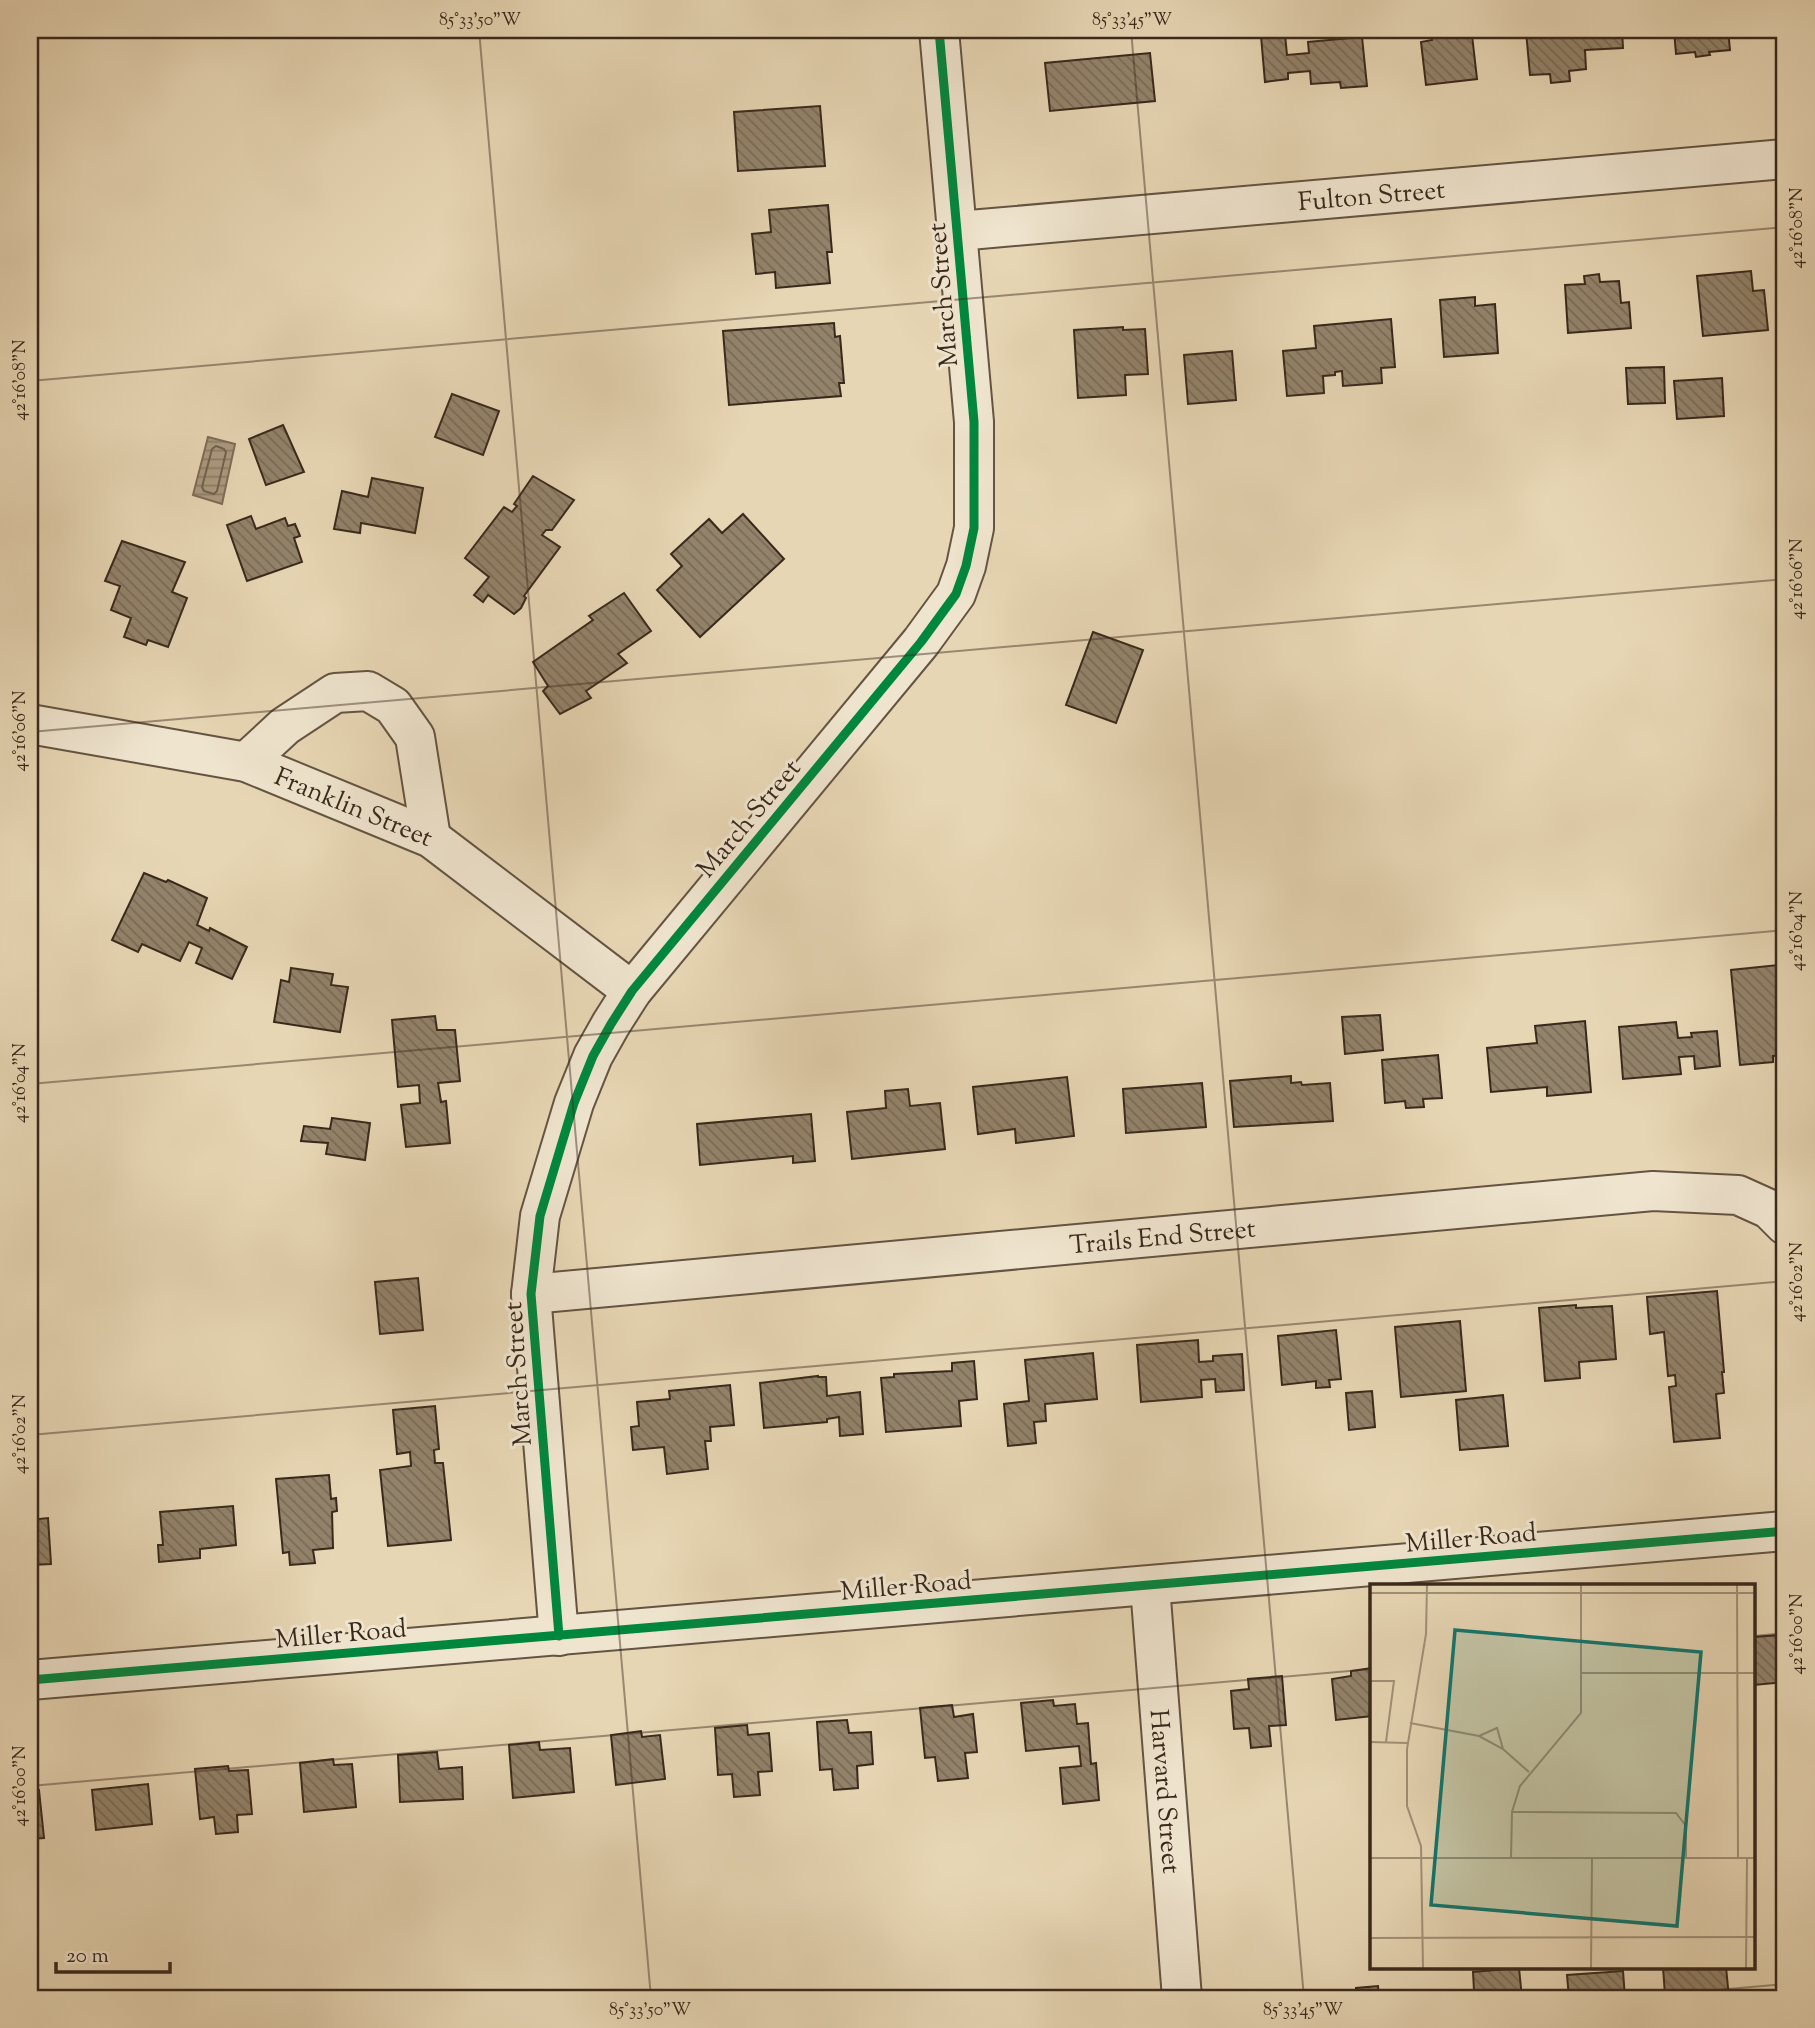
<svg xmlns="http://www.w3.org/2000/svg" width="1815" height="2028" viewBox="0 0 1815 2028" font-family="'Sorts Mill Goudy',serif">
	<defs>
		<pattern id="water-rules" width="6" height="5" patternUnits="userSpaceOnUse" patternTransform="scale(1.75)"><rect width="6" height="5" fill="#ac9b80"/><path d="M0 2.5h6" fill="none" stroke="#8d7e68"/></pattern>
		<pattern id="building-back-hatch" width="6" height="6" patternUnits="userSpaceOnUse" patternTransform="scale(1.75)"><rect width="6" height="6" fill="#93836b"/><path d="M-1 5l2 2M0 0l6 6M5-1l2 2" fill="none" stroke="#796b57"/></pattern>
	</defs>
	<rect width="100%" height="100%" fill="#e7d6b4"/>
	<filter id="stains"><feTurbulence type="fractalNoise" baseFrequency=".00286" numOctaves="4"/><feColorMatrix values="0 0 0 0 .2 0 0 0 0 .09 0 0 0 0 .02 0 0 0 .5 -.17"/></filter>
	<radialGradient id="worn" r=".72"><stop offset=".6" stop-color="#630" stop-opacity="0"/><stop offset="1" stop-color="#630" stop-opacity=".3"/></radialGradient>
	<!-- water -->
	<path fill="url(#water-rules)" stroke="#7e6d58" stroke-width="2" d="M208,437L235,444L222,504L193,495Z"/>
	<g fill="none" stroke-linecap="round" stroke-linejoin="round">
		<!-- shore -->
		<path stroke="#72624e" stroke-width="2" d="M216,446L224,449L226,452L217,491L214,494L204,491L202,487L212,449Z"/>
	</g>
	<!-- building -->
	<g fill="url(#building-back-hatch)" stroke="#39291c" stroke-width="2">
		<path d="M1431,30H1460V36L1472,35L1477,79L1426,85L1421,42L1432,40Z"/>
		<path d="M1546,30H1622L1623,48L1585,50L1586,69L1569,71L1570,81L1551,83L1550,74L1530,75L1526,31Z"/>
		<path d="M1674,30H1728L1730,50L1709,52L1710,55L1696,57L1695,52L1676,54Z"/>
		<path d="M1285,34L1287,55L1309,53L1308,42L1362,37L1367,86L1341,88L1340,82L1311,84L1310,71L1288,73V79L1265,82L1261,36Z"/>
		<path d="M1150,53L1155,101L1050,111L1045,63Z"/>
		<path d="M820,106L825,166L738,171L734,112Z"/>
		<path d="M828,205L832,252H827L830,283L776,288L775,272L756,274L752,234L771,232L769,210Z"/>
		<path d="M1751,271L1753,291L1764,290L1768,330L1703,336L1697,276Z"/>
		<path d="M1599,274L1600,282L1619,281L1621,303L1629,302L1631,328L1568,333L1565,285L1585,284L1584,276Z"/>
		<path d="M1475,297V306L1495,304L1498,353L1444,357L1440,300Z"/>
		<path d="M1391,319L1395,367L1381,368L1382,383L1343,386L1342,371L1335,372V375L1323,376L1324,393L1287,396L1283,351L1316,348L1314,326Z"/>
		<path d="M834,323L835,337L840,336L844,383H839L841,396L729,405L723,331Z"/>
		<path d="M1123,327V330L1145,329L1148,374L1125,375L1126,395L1078,398L1074,330Z"/>
		<path d="M1232,351L1236,400L1188,404L1184,355Z"/>
		<path d="M1664,367L1665,403L1628,404L1626,368Z"/>
		<path d="M1722,378L1724,416L1677,419L1674,381Z"/>
		<path d="M452,394L499,411L483,455L435,437Z"/>
		<path d="M283,425L304,472L266,485L249,439Z"/>
		<path d="M533,476L574,500L552,530H546L542,535L560,547L524,596L526,598L521,608L514,614L488,595L483,602L474,595L489,577L465,558L504,507L512,512L517,506L514,504Z"/>
		<path d="M372,478L423,488L415,533L361,523L360,533L334,529L342,491L368,497Z"/>
		<path d="M743,514L784,559L700,637L657,590L682,566L671,554L709,519L722,533Z"/>
		<path d="M251,516L256,529L285,518L288,526L295,524L300,536L294,538L302,562L247,581L227,525Z"/>
		<path d="M122,541L185,562L172,592L187,598L168,647L148,640L146,645L124,637L131,618L111,610L120,586L105,581Z"/>
		<path d="M624,593L651,631L618,654L627,663L586,691L591,698L560,714L543,691L548,686L533,662L593,620L589,616Z"/>
		<path d="M1093,632L1143,650L1116,723L1066,705Z"/>
		<path d="M144,873L166,882L168,880L207,898L197,925L209,931L210,928L247,947L232,979L196,963L202,948L189,942L180,961L142,944L138,952L112,940Z"/>
		<path d="M1778,965L1781,992H1785V1055L1773,1056V1062L1740,1065L1731,970Z"/>
		<path d="M291,968L333,974L331,985L348,987L340,1032L274,1022L281,980L289,982Z"/>
		<path d="M1380,1015L1383,1050L1345,1054L1342,1017Z"/>
		<path d="M435,1016L437,1030H455L460,1081L438,1083L441,1102L446,1101L450,1143L406,1147L401,1105L420,1103L419,1085L398,1087L392,1020Z"/>
		<path d="M1585,1021L1591,1092L1547,1096V1087L1491,1092L1487,1048L1537,1043L1535,1026Z"/>
		<path d="M1676,1022L1678,1038L1692,1037L1691,1033L1717,1031L1720,1066L1695,1069L1694,1056L1679,1057L1681,1074L1623,1079L1619,1027Z"/>
		<path d="M1438,1055L1442,1098L1423,1099L1424,1107L1406,1108L1405,1101L1385,1103L1382,1060Z"/>
		<path d="M1291,1076V1083L1301,1082L1302,1085L1330,1083L1333,1121L1234,1127L1230,1081Z"/>
		<path d="M1067,1077L1074,1136L1016,1143L1015,1129L978,1134L973,1087Z"/>
		<path d="M1202,1083L1206,1127L1126,1133L1123,1089Z"/>
		<path d="M908,1089L910,1106L940,1103L945,1149L852,1159L847,1112L886,1108L885,1091Z"/>
		<path d="M811,1114L815,1161L793,1163V1156L700,1165L697,1124Z"/>
		<path d="M332,1118L370,1123L365,1160L326,1154L328,1143L301,1141L304,1126L330,1129Z"/>
		<path d="M418,1278L423,1330L380,1334L375,1282Z"/>
		<path d="M1717,1291L1724,1372H1722L1724,1393L1716,1394L1720,1438L1674,1442L1669,1387L1676,1386L1675,1375L1668,1376L1664,1332L1650,1334L1647,1297Z"/>
		<path d="M1576,1305V1308L1612,1306L1616,1359L1579,1362L1580,1378L1545,1381L1539,1308Z"/>
		<path d="M1460,1321L1466,1391L1401,1397L1395,1327Z"/>
		<path d="M1336,1330L1341,1379L1329,1380L1330,1387L1316,1388V1381L1282,1385L1278,1336Z"/>
		<path d="M1198,1340L1199,1362L1213,1361V1356L1242,1354L1244,1390L1216,1392L1215,1379L1201,1380L1202,1397L1141,1402L1137,1345Z"/>
		<path d="M1093,1353L1097,1399L1045,1404L1046,1421L1034,1422L1036,1443L1008,1446L1004,1404L1029,1401L1025,1360Z"/>
		<path d="M974,1361L977,1399L959,1401L961,1426L886,1432L881,1378L894,1377V1374L952,1371V1363Z"/>
		<path d="M818,1376V1377H826L827,1396L860,1392L863,1434L840,1436L839,1417L827,1419V1422L764,1428L760,1383Z"/>
		<path d="M730,1385L734,1425L710,1427L711,1441H705L708,1469L667,1474L664,1447L633,1450L631,1427L639,1426L637,1402L670,1399L669,1391Z"/>
		<path d="M1372,1391L1375,1427L1349,1430L1346,1393Z"/>
		<path d="M1503,1395L1508,1446L1460,1450L1456,1400Z"/>
		<path d="M435,1406L439,1449L434,1450L435,1463H443L451,1540L388,1546L380,1470L411,1466L410,1452L397,1454L393,1410Z"/>
		<path d="M329,1475L331,1499L336,1498L337,1511L332,1512L333,1548L313,1550L315,1563L290,1565L289,1552L283,1553L276,1479Z"/>
		<path d="M233,1506L236,1545L200,1549V1558L159,1562L158,1545H163L160,1512Z"/>
		<path d="M48,1518L51,1564L30,1565V1574V1520Z"/>
		<path d="M1780,1635L1781,1651L1785,1650V1682L1754,1685V1637Z"/>
		<path d="M1372,1668V1716L1336,1720L1332,1679L1351,1676V1671Z"/>
		<path d="M1282,1676L1286,1725L1269,1726L1271,1746L1251,1748L1249,1728L1234,1729L1231,1691L1249,1689L1248,1679Z"/>
		<path d="M1053,1700L1054,1706L1075,1704L1077,1724L1088,1723L1091,1764L1096,1763L1099,1800L1063,1804L1060,1768L1081,1766L1079,1746L1026,1751L1021,1703Z"/>
		<path d="M952,1705L954,1717L973,1714L977,1752L965,1753L968,1778L938,1781L935,1757L925,1758L920,1708Z"/>
		<path d="M847,1720L849,1733L871,1732L873,1764L857,1766L858,1788L834,1790L832,1769L820,1770L817,1722Z"/>
		<path d="M747,1725L748,1735L769,1733L772,1771L758,1772L760,1795L734,1797L732,1774L718,1775L715,1728Z"/>
		<path d="M641,1731L642,1737L660,1735L665,1779L616,1785L611,1735Z"/>
		<path d="M539,1742L540,1750L570,1748L574,1792L513,1798L509,1745Z"/>
		<path d="M437,1752L439,1769L462,1767L463,1799L400,1802L398,1755Z"/>
		<path d="M333,1759L334,1765L352,1764L356,1807L304,1812L300,1763Z"/>
		<path d="M228,1766L229,1771L248,1770L252,1814L237,1815L238,1832L216,1834L214,1817L200,1819L195,1769Z"/>
		<path d="M148,1784L152,1824L96,1830L92,1790Z"/>
		<path d="M39,1790L44,1838L30,1839V1791Z"/>
		<path d="M1785,1962V1998H1780L1777,1963Z"/>
		<path d="M1663,1967H1726L1729,1998H1685V1993L1665,1995Z"/>
		<path d="M1519,1968L1522,1998H1468V1991H1474L1473,1972Z"/>
		<path d="M1623,1971L1625,1998H1569L1567,1975Z"/>
		<path d="M1378,1986L1379,1998H1356V1988Z"/>
	</g>
	<g fill="none" stroke-linecap="round" stroke-linejoin="round">
		<defs>
			<g id="minor">
				<path id="s1" d="M958,231L1785,159"/>
				<path id="s2" d="M30,724L246,762L431,838L632,991"/>
				<path d="M246,762L285,726L335,693L368,691L393,706L415,737L431,838"/>
				<path id="s3" d="M531,1294L1653,1191L1738,1195L1769,1209L1785,1225"/>
				<path id="s4" d="M1150,1586L1182,1998"/>
				<path d="M559,1636L531,1294L540,1216L574,1103L593,1056L611,1024L632,991L921,642L956,594L966,566L974,528V422L939,30"/>
				<path d="M30,1680L1785,1531"/>
			</g>
		</defs>
		<!-- minor casing -->
		<use href="#minor" stroke="#645442" stroke-width="42"/>
		<!-- minor -->
		<use href="#minor" stroke="#efe4ce" stroke-width="38"/>
		<defs>
			<g id="cycleway">
				<path d="M559,1636L531,1294L540,1216L574,1103L593,1056L611,1024L632,991L921,642L956,594L966,566L974,528V422L939,30"/>
				<path d="M30,1680L1785,1531"/>
			</g>
		</defs>
		<!-- cycleway casing -->
		<use href="#cycleway" stroke="#efe4ce" stroke-width="13"/>
		<!-- cycleway -->
		<use href="#cycleway" stroke="#00873e" stroke-width="9"/>
	</g>
	<!-- ticks -->
	<path fill="none" stroke="#39291c" stroke-width="2" stroke-opacity="0.45" d="M479,30L651,1998M1131,30L1304,1998M1784,30L1785,46M30,381L1785,227M30,732L1785,579M30,1084L1785,930M30,1435L1785,1281M1754,1636L1785,1633M30,1786L1372,1669M1625,1998L1785,1984"/>
	<g text-anchor="middle" stroke-width="6" stroke-linejoin="round" paint-order="stroke">
		<!-- street labels -->
		<g font-size="26" fill="#39291c" stroke="#efe4ce">
			<text dy="9" stroke="none"><textPath href="#s1" startOffset="415">Fulton Street</textPath></text>
			<text transform="translate(942 295) rotate(-95)" y="9">March Street</text>
			<text dy="9" stroke="none"><textPath href="#s2" startOffset="336">Franklin Street</textPath></text>
			<text transform="translate(748 818) rotate(-50)" y="9">March Street</text>
			<text dy="9" stroke="none"><textPath href="#s3" startOffset="634">Trails End Street</textPath></text>
			<text transform="translate(517 1374) rotate(-94)" y="9">March Street</text>
			<text transform="translate(1471 1537) rotate(-5)" y="9">Miller Road</text>
			<text transform="translate(906 1585) rotate(-5)" y="9">Miller Road</text>
			<text transform="translate(341 1633) rotate(-5)" y="9">Miller Road</text>
			<text dy="9" stroke="none"><textPath href="#s4" startOffset="206">Harvard Street</textPath></text>
		</g>
	</g>
	<!-- overview -->
	<g transform="translate(1370 1584)">
		<rect width="385" height="385" fill="#e7d6b4"/>
		<path fill="none" stroke="#a19177" stroke-width="2" d="M367,0L368,275M0,9H385M212,89H385M0,97H24L16,158M40,139L109,152L133,165L159,188M109,152L127,144L133,165M0,158L37,159M142,228L306,229L316,242V275M0,274H385M141,274L142,228L150,202L211,129V0M0,354L385,353M53,385L51,262L37,222V165L56,50L57,0M221,385L222,274M376,385L377,274"/>
		<path fill="#0f766e" fill-opacity="0.15" stroke="#0f766e" stroke-width="3.5" d="M85,46L331,68L307,342L61,321Z"/>
		<rect width="385" height="385" fill="none" stroke="#39291c" stroke-width="3.5"/>
	</g>
	<!-- margin -->
	<rect width="1815" height="2028" fill="none" stroke="#e7d6b4" stroke-width="77"/>
	<!-- scale -->
	<path d="M56 1962v10h114v-10" fill="none" stroke="#39291c" stroke-width="3.5"/>
	<text x="66" y="1962" font-size="21" fill="#39291c" stroke="#efe4ce" stroke-width="5" paint-order="stroke">20 m</text>
	<rect x="38" y="38" width="1738" height="1952" fill="none" stroke="#39291c" stroke-width="2.5"/>
	<g font-size="18" text-anchor="middle" fill="#39291c">
		<text x="480" y="25">85°33'50"W</text>
		<text x="1132" y="25">85°33'45"W</text>
		<text transform="translate(1796 228) rotate(-90)" y="6">42°16'08"N</text>
		<text transform="translate(19 380) rotate(-90)" y="6">42°16'08"N</text>
		<text transform="translate(1796 579) rotate(-90)" y="6">42°16'06"N</text>
		<text transform="translate(19 731) rotate(-90)" y="6">42°16'06"N</text>
		<text transform="translate(1796 931) rotate(-90)" y="6">42°16'04"N</text>
		<text transform="translate(19 1083) rotate(-90)" y="6">42°16'04"N</text>
		<text transform="translate(1796 1282) rotate(-90)" y="6">42°16'02"N</text>
		<text transform="translate(19 1434) rotate(-90)" y="6">42°16'02"N</text>
		<text transform="translate(1796 1634) rotate(-90)" y="6">42°16'00"N</text>
		<text transform="translate(19 1786) rotate(-90)" y="6">42°16'00"N</text>
		<text x="650" y="2015">85°33'50"W</text>
		<text x="1303" y="2015">85°33'45"W</text>
	</g>
	<rect width="100%" height="100%" filter="url(#stains)"/>
	<rect width="100%" height="100%" fill="url(#worn)"/>
</svg>
